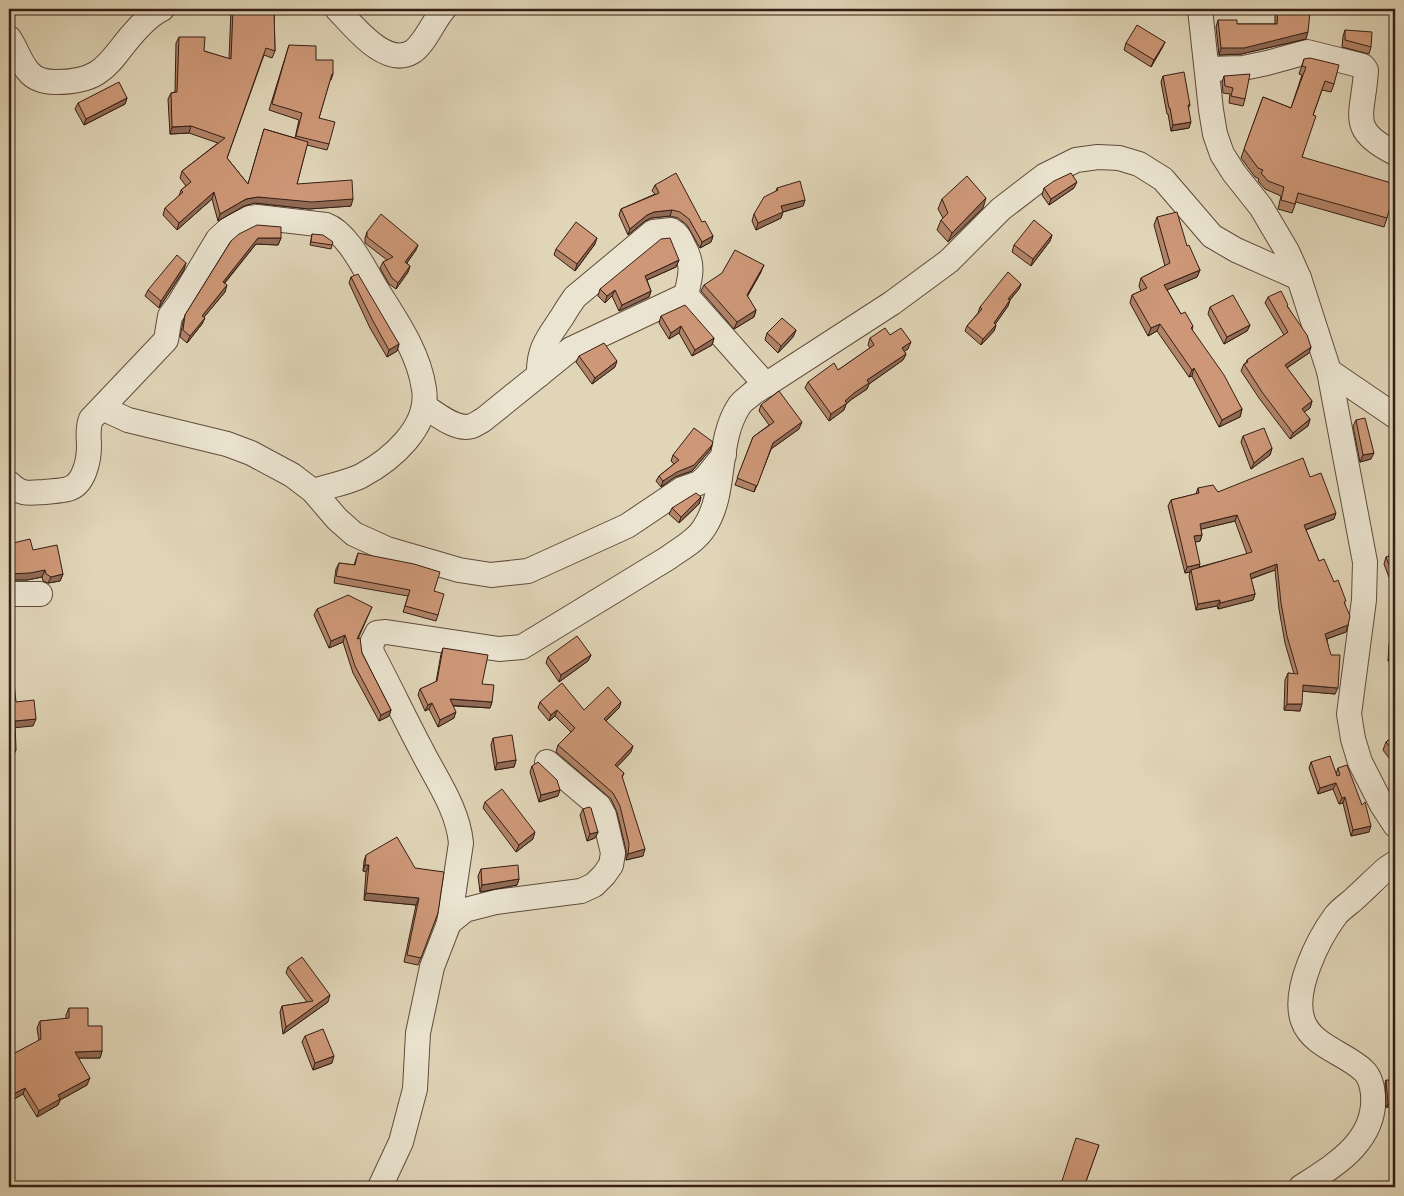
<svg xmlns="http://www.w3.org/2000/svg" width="1404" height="1196" viewBox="0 0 1404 1196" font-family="'Sorts Mill Goudy',serif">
	<rect width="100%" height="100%" fill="#e0d5b7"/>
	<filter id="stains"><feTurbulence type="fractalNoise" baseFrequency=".004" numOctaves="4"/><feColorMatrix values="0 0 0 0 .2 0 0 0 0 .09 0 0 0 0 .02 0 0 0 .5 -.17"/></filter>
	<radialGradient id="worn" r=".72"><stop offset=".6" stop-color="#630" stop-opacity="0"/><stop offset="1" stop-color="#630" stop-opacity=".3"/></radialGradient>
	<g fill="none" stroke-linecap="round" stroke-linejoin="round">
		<defs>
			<g id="minor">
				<path d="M337,9C353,25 385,68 412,52C424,45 434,20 444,9"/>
				<path d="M1200,9L1211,110L1215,134L1222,154L1234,173L1261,207L1287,251L1299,278L1329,371L1365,562L1364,600L1349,714L1353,739L1360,762L1382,805L1395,825"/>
				<path d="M9,38C16,48 20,62 28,71C35,80 46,82 56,82C109,82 109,57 141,25C148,18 153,13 162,9"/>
				<path d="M1207,69L1243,68L1267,63L1307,52L1363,66L1366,70C1364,114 1346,129 1395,153"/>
				<path d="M1329,371L1395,416"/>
				<path d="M539,375C538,349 548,338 562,317C566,310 570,304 575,297L653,232L671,230C678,234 680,238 683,245C694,264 691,275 686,295"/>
				<path d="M424,406C437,414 456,431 472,426C475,425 479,422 483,420L571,349L686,295L766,385"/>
				<path d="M102,408L128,420L227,444L251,453L292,475L313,491L337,519L354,534L387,549L459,570L491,575L528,571L627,526L682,489L699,483L706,477L724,455"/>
				<path d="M9,483C21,495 28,493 44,492C52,491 61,491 68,489C84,485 89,460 89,446C89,436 87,429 91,419L166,340L170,316L179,304L218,239L229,229L250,218L257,217L326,225C348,233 365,270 377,290C396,320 419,353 424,389C430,427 391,460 361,476C347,483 328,486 313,491"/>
				<path d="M9,594H40"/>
				<path d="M449,923L465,910L496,902L581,891L594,885L604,875L611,865L613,853L604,815L599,806L547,762"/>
				<path d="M380,1187L401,1142L415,1089L418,1033L432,967L449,923L461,843C458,809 436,779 421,749C404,717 389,685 372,653L371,645L377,633L386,632L499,649L522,647L668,558C680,549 696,541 704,528C728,492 715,443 739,406C742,401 749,397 753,393L892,303L949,261L1001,209L1044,176L1076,160L1098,157L1119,158L1139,164L1163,179L1212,236L1236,250L1299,278"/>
				<path d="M1301,1187C1335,1165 1377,1141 1373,1094C1372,1085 1370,1076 1363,1070C1345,1053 1312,1046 1303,1021C1292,991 1318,939 1336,915C1340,910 1347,905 1353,900C1364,890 1375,879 1386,869L1395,863"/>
			</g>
		</defs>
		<!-- minor casing -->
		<use href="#minor" stroke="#604c3e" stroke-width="26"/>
		<!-- minor -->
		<use href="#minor" stroke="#ebe4d0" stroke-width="24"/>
	</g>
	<!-- wall -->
	<g fill="#b18367" stroke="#351e15" fill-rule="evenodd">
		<path d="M231,9H274L275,51L272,58L264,55L227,158L248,184L264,129L295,138L299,120L269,110L289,45L316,60L333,74L331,80H330L319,118L329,144L327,150L307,145L297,184L351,206L309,209L255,203L244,206L218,221L212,199L177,230L163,215L165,208L179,196L181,190L186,186L180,178L182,171L218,143L189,133L170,134L168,99L171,93L175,92L176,43L179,37L204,51L229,59Z"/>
		<path d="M1278,9L1306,39L1241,54L1219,55L1216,27L1218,20L1237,24H1275V16Z"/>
		<path d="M1345,30L1371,47L1369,54L1342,47L1343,36Z"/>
		<path d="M1165,42L1162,48L1151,67L1124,50L1126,43Z"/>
		<path d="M1304,59L1334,84L1331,92L1322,90L1313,115L1302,157L1387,218L1384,227L1296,202L1292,213L1278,209L1281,196L1265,189L1258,181L1259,179L1255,177L1241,158L1263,97L1291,108L1302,75L1299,74Z"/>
		<path d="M1163,76L1190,105L1188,109L1189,128L1171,131L1168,114H1167L1161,82Z"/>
		<path d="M1224,76L1245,99L1243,106L1229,103L1230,94L1223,93L1222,82Z"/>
		<path d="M127,98L125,104L84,125L75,109L78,103Z"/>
		<path d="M655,185L702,222L713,236L711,242L700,248L687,225L678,218L670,216L651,218L645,221L628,235L619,215L621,209L655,194L652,191Z"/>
		<path d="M777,188L805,200L803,206L783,212L781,218L756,230L752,221L754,214L776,191Z"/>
		<path d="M1044,188H1074L1049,205L1042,195Z"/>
		<path d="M942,199L983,208L948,242L937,230L941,220L943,218L938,209Z"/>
		<path d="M1157,217L1187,246L1200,270L1197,277L1167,290L1181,314L1193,326L1192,330L1242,409L1240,417L1219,427L1192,376L1189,377L1157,331L1148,336L1130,303L1132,295L1141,291L1139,286L1141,278L1165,266L1154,225Z"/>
		<path d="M367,232L416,250L407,263L410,266L408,272L396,289L389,284L380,268L383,262L387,260L365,243V238Z"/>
		<path d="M312,234L332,245L331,249L310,245Z"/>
		<path d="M1052,235L1050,241L1031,266L1012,252L1014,245Z"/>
		<path d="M281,238L278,245L256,244L225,283V292L204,317L202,324L187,343L180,337L183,322L185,315L231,241Z"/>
		<path d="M595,244L575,271L554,255L556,249Z"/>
		<path d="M679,260L676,267L647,280L651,291L649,297L619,311L612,296L605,303L598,296L600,289Z"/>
		<path d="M184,270L159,308L145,296L148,290Z"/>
		<path d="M761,272L747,297L756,310L754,317L734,329L701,291L704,285Z"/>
		<path d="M351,277L399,344L397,351L387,357L370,328L349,283Z"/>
		<path d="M1021,284L1019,289L1010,300L1008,306L995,324L996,325L994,331L981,345L965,331L967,326L978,313L980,307Z"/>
		<path d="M1268,297L1288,307L1311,347L1309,353L1287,368L1312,401L1310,408L1304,412L1310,419L1308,426L1290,439L1259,398L1241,371L1244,364L1246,363L1247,360L1284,335L1265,303Z"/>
		<path d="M1210,307L1250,325L1247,331L1224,344L1208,314Z"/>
		<path d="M661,316L714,338L712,345L692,356L679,333L669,339L659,323Z"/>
		<path d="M796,330L793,337L778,353L765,340L767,333Z"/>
		<path d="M890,335L908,349L904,351L906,354L903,360L869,384L867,389L852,399L846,404L844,410L829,421L805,388L808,382L838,370L870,348L868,345L870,338Z"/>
		<path d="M579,356L615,367L592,384L576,362Z"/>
		<path d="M761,405L799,429L771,449L754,492L735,485L753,437L769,425L759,411Z"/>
		<path d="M1356,420L1371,459L1360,462L1353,426Z"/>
		<path d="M1243,436L1272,448L1270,455L1251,469L1241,442Z"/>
		<path d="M712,445L710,450L692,471L675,477L661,487L656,481L659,476L674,464L671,461L673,455Z"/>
		<path d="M1310,477L1334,519L1306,530L1319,561L1334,582L1345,604L1348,625L1346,632L1327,639L1335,694L1302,691L1300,711L1284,710L1285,680L1288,673L1294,674L1285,643L1279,609L1275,570L1251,579L1255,594L1253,600L1218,609L1217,606L1196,610L1189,576L1190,572L1185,573L1168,506L1171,500L1196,494L1198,488L1218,492ZM1235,521L1247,554L1199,567L1195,542L1200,541L1202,535L1201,529Z"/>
		<path d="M701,497L699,504L679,523L669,514L672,508Z"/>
		<path d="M9,544L33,550L63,574L60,581L48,583L43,581L42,577L27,580H9Z"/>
		<path d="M358,553L434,591L438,615L436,621L403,612L408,596L334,583L336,569L339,563L354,565Z"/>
		<path d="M1395,554V593L1384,564L1386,557Z"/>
		<path d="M372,607L358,639L362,653L391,710L389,716L379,721L353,673L343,642L329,648L314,615L317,609Z"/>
		<path d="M1390,641H1395V661H1388L1389,644Z"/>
		<path d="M443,648L482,684L492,702L490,708L453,706L454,718L438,727L429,709L425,711L418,695L420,689L436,682L441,654Z"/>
		<path d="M591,655L588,661L559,682L546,663L548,657Z"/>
		<path d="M540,702L584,710L621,702L619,708L606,721L631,752L617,767L624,773L622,778L643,856L626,860V850L617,812L611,799L556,752L558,745L571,732L555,716L549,721L538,708Z"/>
		<path d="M1395,735V766L1383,750L1386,742Z"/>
		<path d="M493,738L516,760L514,767L495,770L491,745Z"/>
		<path d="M1311,762L1336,774L1338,768L1369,832L1351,836L1343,803L1339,804L1333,789L1318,794L1309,768Z"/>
		<path d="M532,766L558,796L539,802L530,772Z"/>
		<path d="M1395,779V799L1389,789L1392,781Z"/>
		<path d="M485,802L533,839L516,852L483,808Z"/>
		<path d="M583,809L598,832L595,838L587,841L580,815Z"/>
		<path d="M366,855L438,913L418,965L404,962L416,905L364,900L366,872L363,871L364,861Z"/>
		<path d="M481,869L519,879L517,885L480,892L478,876Z"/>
		<path d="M288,967L328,1002L283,1034L280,1012L282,1006L307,1002L286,973Z"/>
		<path d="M69,1008L88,1026L102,1051L100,1058H78L87,1085L60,1100L58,1105L37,1117L23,1094L9,1102V1046L13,1054L39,1041L37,1028L40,1021L66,1019V1015Z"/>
		<path d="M305,1036L332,1063L313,1070L302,1042Z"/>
		<path d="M1386,1080L1390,1107H1386L1385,1083Z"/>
		<path d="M1099,1145L1084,1187H1059Z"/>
	</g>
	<!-- shaded-wall -->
	<g fill="#906a54" stroke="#351e15">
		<path d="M1308,32L1306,39L1241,54L1219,55L1221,48Z"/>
		<path d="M1165,42L1162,48L1151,67L1154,60Z"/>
		<path d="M127,98L125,104L84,125L86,119Z"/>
		<path d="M1191,122L1189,128L1171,131L1173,125Z"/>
		<path d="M191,126L189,133L170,134L172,127Z"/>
		<path d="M1077,182L1074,188L1049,205L1051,199Z"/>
		<path d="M214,192L212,199L177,230L179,223Z"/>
		<path d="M258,197L353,199L351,206L309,209L255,203L244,206L218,221L220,214L246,199Z"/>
		<path d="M986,198L983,208L948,242L952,233Z"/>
		<path d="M805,200L803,206L783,212L781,218L756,230L758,223L781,206Z"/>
		<path d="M672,210L670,216L651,218L645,221L628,235L630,229L647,215L654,212Z"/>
		<path d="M1052,235L1050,241L1031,266L1033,259Z"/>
		<path d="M713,236L711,242L700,248L702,242Z"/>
		<path d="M258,238H281L278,245L256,244L220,288L223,282Z"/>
		<path d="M597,238L595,244L575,271L577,264Z"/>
		<path d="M418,245L416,250L403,268L405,262Z"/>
		<path d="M679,260L676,267L642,282L645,276Z"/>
		<path d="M186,263L184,270L159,308L161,301Z"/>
		<path d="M764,265L761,272L744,302L747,295Z"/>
		<path d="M410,266L408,272L396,289L398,283Z"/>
		<path d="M1200,270L1197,277L1162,292L1164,285Z"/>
		<path d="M1021,284L1019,289L1006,304L1008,299Z"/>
		<path d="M227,285L225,292L200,322L202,316Z"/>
		<path d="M615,290L612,296L605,303L607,296Z"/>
		<path d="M651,291L649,297L619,311L622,305Z"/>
		<path d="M1010,300L1008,306L992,329L994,323Z"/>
		<path d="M756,310L754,317L734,329L737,322Z"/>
		<path d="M205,318L202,324L187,343L190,336Z"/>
		<path d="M1160,324L1157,331L1148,336L1151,328Z"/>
		<path d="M996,325L994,331L981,345L983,339Z"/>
		<path d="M1250,325L1247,331L1224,344L1227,337Z"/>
		<path d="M681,326L679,333L669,339L671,333Z"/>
		<path d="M796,330L793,337L778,353L781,346Z"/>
		<path d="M714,338L712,345L692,356L695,350Z"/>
		<path d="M911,342L908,349L899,355L902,348Z"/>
		<path d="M399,344L397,351L387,357L389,350Z"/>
		<path d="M1311,347L1309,353L1282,371L1285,365Z"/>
		<path d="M906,354L903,360L869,384L867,389L852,399L846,404L844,410L829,421L831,414L867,380Z"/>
		<path d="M617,361L615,367L592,384L595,378Z"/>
		<path d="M1194,368L1192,376L1189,377L1192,370Z"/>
		<path d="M1312,401L1310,408L1300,415L1302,409Z"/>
		<path d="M1242,409L1240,417L1219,427L1222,420Z"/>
		<path d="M1310,419L1308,426L1290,439L1293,433Z"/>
		<path d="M802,422L799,429L771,449L754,492L773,443Z"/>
		<path d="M712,445L710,450L692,471L675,477L661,487L663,481Z"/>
		<path d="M1272,448L1270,455L1251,469L1254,463Z"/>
		<path d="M1374,453L1371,459L1360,462L1363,455Z"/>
		<path d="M701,497L699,504L679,523L681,517Z"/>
		<path d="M1336,513L1334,519L1302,531L1304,525Z"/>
		<path d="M1237,515L1235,521L1198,530L1200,524Z"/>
		<path d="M1202,535L1200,541L1192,543L1194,536Z"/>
		<path d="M1200,564L1198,570H1191L1190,572L1185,573L1187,567Z"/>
		<path d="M1277,564L1275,570L1247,580L1250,574Z"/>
		<path d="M45,570L42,577L27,580H9V574Z"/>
		<path d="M63,574L60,581L48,583L51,577Z"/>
		<path d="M1255,594L1253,600L1218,609L1220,603Z"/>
		<path d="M1220,600L1217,606L1196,610L1198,604Z"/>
		<path d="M1348,625L1346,632L1323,640L1325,634Z"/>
		<path d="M345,635L343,642L329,648L331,641Z"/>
		<path d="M591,655L588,661L559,682L561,675Z"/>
		<path d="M1390,658H1395V661H1388Z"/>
		<path d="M1303,685L1338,688L1335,694L1300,691Z"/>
		<path d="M450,699L492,702L490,708L448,705Z"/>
		<path d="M621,702L619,708L601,725L604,719Z"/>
		<path d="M432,703L429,709L425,711L428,705Z"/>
		<path d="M1287,704H1302L1300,711L1284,710Z"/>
		<path d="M391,710L389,716L379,721L381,715Z"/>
		<path d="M557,710L555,716L549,721L551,715Z"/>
		<path d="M456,712L454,718L438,727L440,720Z"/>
		<path d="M36,719L33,726L12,728L15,721Z"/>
		<path d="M633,746L631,752L613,771L615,765Z"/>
		<path d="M9,750H16L13,757H9Z"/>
		<path d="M516,760L514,767L495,770L497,763Z"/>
		<path d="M1336,783L1333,789L1318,794L1320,788Z"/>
		<path d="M560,790L558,796L539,802L541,795Z"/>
		<path d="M1345,797L1343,803L1339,804L1342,798Z"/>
		<path d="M1371,826L1369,832L1351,836L1353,830Z"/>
		<path d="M535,832L533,839L516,852L519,845Z"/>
		<path d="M598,832L595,838L587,841L590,834Z"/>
		<path d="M645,849L643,856L626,860L628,854Z"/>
		<path d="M365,865H369L366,872L363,871Z"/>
		<path d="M519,879L517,885L480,892L482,885Z"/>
		<path d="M366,893L419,898L416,905L364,900Z"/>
		<path d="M330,995L328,1002L283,1034L286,1027Z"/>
		<path d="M102,1051L100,1058H72L75,1052Z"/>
		<path d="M334,1056L332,1063L313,1070L315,1063Z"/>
		<path d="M90,1078L87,1085L60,1100L58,1105L37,1117L39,1111L58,1095Z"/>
		<path d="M25,1088L23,1094L9,1102L12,1095Z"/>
		<path d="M1391,1103L1390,1107H1386L1388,1104Z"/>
	</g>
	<!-- building -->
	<g fill="#ce9878" stroke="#351e15">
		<path d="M233,9H274L275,51L266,48L227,158L248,184L264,129L308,142L297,184L352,180L353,199L312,202L258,197L246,199L220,214L214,192L179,223L165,208L183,192L181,190L191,182L182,171L225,138L191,126L172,127L171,93L177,92L179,37H205L204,51L231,59Z"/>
		<path d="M1278,9L1310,12L1308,32L1244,48H1221L1218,20H1237V24H1277Z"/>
		<path d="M1137,25L1165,42L1154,60L1126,43Z"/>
		<path d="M1345,30L1372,32L1371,47L1345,40Z"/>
		<path d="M289,45L316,46V60H333V74H332L319,118L335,122L329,144L296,136L302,113L272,104Z"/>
		<path d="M1310,58L1339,65L1334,84L1325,81L1313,115L1316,116L1302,157L1395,184V190L1387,218L1298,193L1295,204L1281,200L1284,187L1268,181L1261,173L1263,170L1258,168L1244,149L1263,97L1291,108L1306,67L1302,66L1304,59Z"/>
		<path d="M1184,72L1190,105H1188L1191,122L1173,125L1170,108H1169L1163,76Z"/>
		<path d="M1250,74L1245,99L1231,96L1233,88L1225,86L1224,76Z"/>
		<path d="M119,82L127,98L86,119L78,103Z"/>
		<path d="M676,173L702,222L705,221L713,236L702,242L689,219L680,212L672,210L654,212L647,215L630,229L621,209L659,193L655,185Z"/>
		<path d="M1071,173L1077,182L1051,199L1044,188L1054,181Z"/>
		<path d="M967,176L986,198L952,233L941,220L948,213L942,199Z"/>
		<path d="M800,181L805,200L781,206L783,212L758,223L754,214L764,197L778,190L777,188Z"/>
		<path d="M1177,212L1187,246L1189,245L1200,270L1164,285L1181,314L1185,312L1193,326L1191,328L1224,375L1242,409L1222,420L1194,368L1192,370L1160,324L1151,328L1132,295L1147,288L1141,278L1170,263L1157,217Z"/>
		<path d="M381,214L418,245L405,262L410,266L398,283L392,278L383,262L393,257L367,237V232Z"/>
		<path d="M1034,220L1052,235L1033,259L1014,245Z"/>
		<path d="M576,222L597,238L577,264L556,249Z"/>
		<path d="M257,225L281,227V238H258L223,282L227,285L202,316L205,318L190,336L183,330L185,315L231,241L239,234Z"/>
		<path d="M312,234L323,235L333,242L332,245L311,242Z"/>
		<path d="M670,238L679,260L645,276L651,291L622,305L615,290L607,296L600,289L661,239Z"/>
		<path d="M735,250L764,265L747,295L756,310L737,322L704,285L722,273Z"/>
		<path d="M177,255L186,263L161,301L148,290Z"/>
		<path d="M1008,272L1021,284L1008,299L1010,300L994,323L996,325L983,339L967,326L982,309L980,307Z"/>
		<path d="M358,274L399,344L389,350L373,321L351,277Z"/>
		<path d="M1281,291L1288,305L1287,306L1307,335L1311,347L1285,365L1312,401L1302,409L1310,419L1293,433L1262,392L1244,364L1248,362L1247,360L1288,332L1268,297Z"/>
		<path d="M1233,295L1250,325L1227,337L1210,307Z"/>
		<path d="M685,305L714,338L695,350L681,326L671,333L661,316Z"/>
		<path d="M782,318L796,330L781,346L767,333Z"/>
		<path d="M885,328L890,335L901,328L911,342L902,348L906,354L867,380L869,383L854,393L845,401L847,403L831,414L808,382L834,363L838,370L874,345L870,338Z"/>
		<path d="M604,343L617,361L595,378L579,356Z"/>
		<path d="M779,391L802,422L773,443L757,486L737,478L753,437L774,422L761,405Z"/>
		<path d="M1365,418L1374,453L1363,455L1356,420Z"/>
		<path d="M694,428L713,442L712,445L694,465L677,472L663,481L659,476L679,460L673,455Z"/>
		<path d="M1264,428L1272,448L1254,463L1243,436Z"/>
		<path d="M1303,458L1310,477L1321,473L1336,513L1304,525L1319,561L1324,559L1334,582L1338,580L1346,601L1344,602L1350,616L1348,625L1325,634L1331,655H1340L1338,688L1303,685L1302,704H1287L1288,673L1298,674L1287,636L1281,603L1277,564L1250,574L1255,594L1220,603V600L1198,604L1191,570L1252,552L1237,515L1200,524L1202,535L1194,536L1200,564L1187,567L1171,500L1199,493L1198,488L1213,485L1218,492Z"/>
		<path d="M696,493L701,497L681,517L672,508Z"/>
		<path d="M30,539L33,550L57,545L63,574L51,577L46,574L45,570L30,573L9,574V544Z"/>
		<path d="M358,553L414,564L440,572L434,591L444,594L438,615L405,606L410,590L336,576L339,563L355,565Z"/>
		<path d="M1395,554V581L1386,557Z"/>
		<path d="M348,595L372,607L357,639L360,638L362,653L391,710L381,715L355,666L345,635L331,641L317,609Z"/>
		<path d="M9,635L16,702L34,700L36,719L15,721L16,750H9Z"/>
		<path d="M577,636L591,655L561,675L548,657Z"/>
		<rect x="1390" y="641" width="5" height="17"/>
		<path d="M443,648L488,655L482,684L494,685L492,702L450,699L456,712L440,720L432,703L428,705L420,689L437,681Z"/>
		<path d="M562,683L584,710L608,687L621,702L604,719L633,746L615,765L624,773L622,776L645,849L628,854L629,844L620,806L613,793L558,745L575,728L557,710L551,715L540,702Z"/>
		<path d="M512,735L516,760L497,763L493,738Z"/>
		<path d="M1395,735V754L1386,742Z"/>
		<path d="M1330,756L1337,776L1340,775L1338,768L1347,765L1362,805L1365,802L1371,826L1353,830L1345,797L1342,798L1336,783L1320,788L1311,762Z"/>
		<path d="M538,762L557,780L560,790L541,795L532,766Z"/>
		<path d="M1395,779V785L1392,781Z"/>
		<path d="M502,789L535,832L519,845L485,802Z"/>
		<path d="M589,807L591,808L598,832L590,834L583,809Z"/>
		<path d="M397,837L415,868L444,872L438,913L421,958L407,955L419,898L366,893L369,865H365L366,855Z"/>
		<path d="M518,865L519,879L482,885L481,869Z"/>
		<path d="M302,957L330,995L286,1027L282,1006L313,1001L288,967Z"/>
		<path d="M69,1008H88V1026H102V1051L75,1052L90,1078L58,1095L60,1099L39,1111L25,1088L12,1095L9,1090V1046L13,1054L41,1039L40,1021L69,1018Z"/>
		<path d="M323,1029L334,1056L315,1063L305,1036Z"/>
		<path d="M1386,1080H1389L1391,1103L1388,1104Z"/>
		<path d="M1076,1138L1099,1145L1085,1184L1081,1183V1187H1060Z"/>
	</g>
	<!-- margin -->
	<rect width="1404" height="1196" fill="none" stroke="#e0d5b7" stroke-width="30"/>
	<rect x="10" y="10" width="1384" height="1176" fill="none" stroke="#351e15" stroke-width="2.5"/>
	<rect x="15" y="15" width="1374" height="1166" fill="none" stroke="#351e15"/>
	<rect width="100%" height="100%" filter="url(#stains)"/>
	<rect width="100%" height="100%" fill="url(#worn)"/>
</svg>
